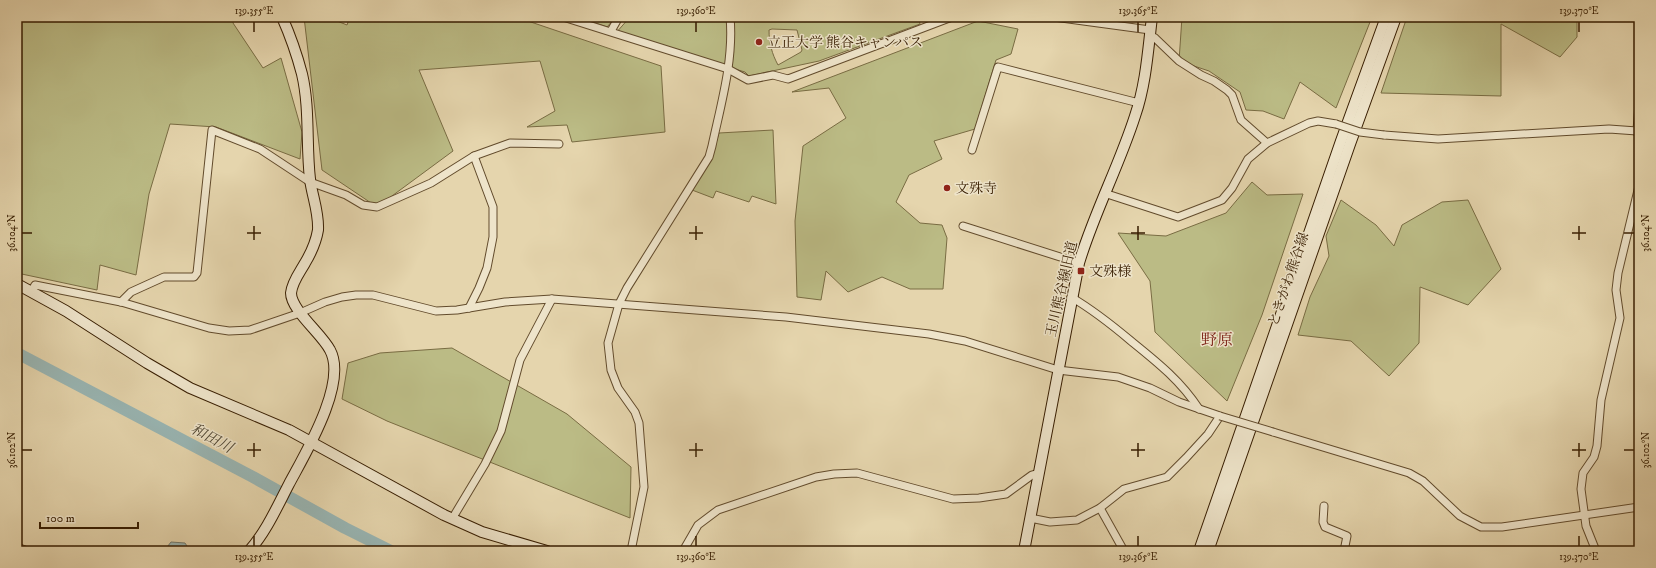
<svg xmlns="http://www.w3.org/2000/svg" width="1656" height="568" viewBox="0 0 1656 568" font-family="'IM FELL DW Pica','Noto Serif JP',serif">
	<rect width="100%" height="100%" fill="#e5d5ad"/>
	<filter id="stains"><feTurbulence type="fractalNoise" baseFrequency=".005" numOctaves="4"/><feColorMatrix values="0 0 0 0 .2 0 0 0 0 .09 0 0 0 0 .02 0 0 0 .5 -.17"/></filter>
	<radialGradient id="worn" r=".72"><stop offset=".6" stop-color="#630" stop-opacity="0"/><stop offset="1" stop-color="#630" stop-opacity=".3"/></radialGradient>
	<!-- green -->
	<g fill="#bbbb85" stroke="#796c43" fill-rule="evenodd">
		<path d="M20,17H233V23L263,68L281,58L302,132L300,159L216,127L170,124L149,194L136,275L100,265L97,290L17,273V23Z"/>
		<path d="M304,17H327L347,25L350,17H516L661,66L665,132L572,142L567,125L527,127L555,111L540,61L419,70L453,151L377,207L322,170Z"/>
		<path d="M578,17H614L615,18L607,27Z"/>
		<path d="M630,17H919L920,24L819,61L749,76L745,72L615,34ZM772,29L797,30L802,50L801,52L778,65C772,54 769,43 769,30Z"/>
		<path d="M1182,17H1264L1266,20L1271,17H1372L1336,108L1300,82L1284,119L1263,111L1246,110L1240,92L1209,71L1179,61Z"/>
		<path d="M1407,17H1577V37L1560,57L1501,24V96L1381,93Z"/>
		<path d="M978,21L1018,29L1011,54L996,60L975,129L934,141L942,159L909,175L896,202L920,223L942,225L947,238L943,289H910L882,277L848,292L826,271L821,300L797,297L795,221L803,146L846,118L829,88L792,92Z"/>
		<path d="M773,130L776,204L752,196L749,202L716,191L713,198L692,190L711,160L719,133Z"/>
		<path d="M1252,182L1267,195L1303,194L1262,315L1227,401L1155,332L1150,281L1118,233L1166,236L1226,213Z"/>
		<path d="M1341,200L1376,225L1394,246L1402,225L1442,202L1468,200L1501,269L1468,305L1420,287L1419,343L1389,376L1351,341L1298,335L1310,297L1329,256L1326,236Z"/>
		<path d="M452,348L567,414L631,467L630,518L387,421L342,399L348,363L380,353Z"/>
	</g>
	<!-- water -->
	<path fill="#99b6b4" stroke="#72796c" d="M171,542L185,543L189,549V551H164Z"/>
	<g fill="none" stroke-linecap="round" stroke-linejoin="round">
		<!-- river -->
		<path stroke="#99b6b4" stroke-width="12" d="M17,353L253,477L345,528L391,551"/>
		<defs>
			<g id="street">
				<path d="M563,17L728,69L748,80L773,75L788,79L952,17"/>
				<path d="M1054,17L1150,30"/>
				<path d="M611,31L619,17"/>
				<path d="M1149,35L1155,38L1179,61L1201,75L1214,81L1227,90L1232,95L1241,120L1267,143"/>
				<path d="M1639,102L1637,131L1639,137"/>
				<path d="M1384,135L1438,139L1609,129L1637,131"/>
				<path d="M972,150L998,67L1139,103"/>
				<path d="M1104,193L1178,217L1222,200L1232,188L1248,159L1267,143L1309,123L1318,121L1336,124"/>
				<path d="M963,226L1079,263"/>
				<path d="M31,292L35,285L121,302L209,328L229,331L250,330L300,313L325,302L342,297L356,295H373L436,311L457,310L505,302L552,299L786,317L929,334L965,341L1058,370L1118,377L1150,388L1179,402L1220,416L1208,434L1186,458L1167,477L1124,489L1100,508L1077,520L1050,522L1030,518"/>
				<path d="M1071,297C1093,310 1112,325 1131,341C1157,362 1181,381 1199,409"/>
				<path d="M121,302L131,292L164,277H194L197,273L212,130L260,149L310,182L346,195L363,205L377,207L431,183L474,156L510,143L559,144"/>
				<path d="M469,308L479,288L487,268L493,237V207L474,156"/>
				<path d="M1273,432L1409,473L1423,481L1460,516L1481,527H1502L1639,507"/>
				<path d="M1324,506L1323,522L1325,527L1347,536L1344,551"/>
				<path d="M1100,508L1124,551"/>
				<path d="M452,519L485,464L501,431L520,360L552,299"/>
				<path d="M17,547L27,551"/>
				<path d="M631,551L644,487L639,423L635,412L618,388L611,370L608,343L619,304L627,288L709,157L712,146C721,104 734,60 730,17"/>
				<path d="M683,551L698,525L718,510L816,477L834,474L857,473L953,499L979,498L1006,494L1032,475L1039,473"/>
				<path d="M1596,551L1586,526L1581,489L1583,473L1594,457L1597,446L1601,400L1620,318L1616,290L1618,273L1639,186"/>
			</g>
			<g id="secondary">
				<path d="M17,284L66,311L147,363L190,388L289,430L444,515L482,532L547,551"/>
				<path d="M249,551C266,532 277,507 289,484C305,454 348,383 330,350C322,334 291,310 291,293C292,282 300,272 305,263C311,253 316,242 318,230C319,212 312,196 310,179C306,145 310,108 302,74C297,55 290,35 282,17"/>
				<path d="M1024,551L1079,263C1094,213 1119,166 1135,116C1146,84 1148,50 1152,17"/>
				<path d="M1199,551L1341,141L1386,17"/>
				<path d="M1208,551L1350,144L1396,17"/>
			</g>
		</defs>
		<!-- street casing -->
		<use href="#street" stroke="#624b2c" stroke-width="9"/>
		<!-- secondary casing -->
		<use href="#secondary" stroke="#371d01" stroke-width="12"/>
		<!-- street -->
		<use href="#street" stroke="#eee4ca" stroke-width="7"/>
		<!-- secondary -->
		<use href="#secondary" stroke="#eee4ca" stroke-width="10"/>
		<defs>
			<g id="street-bridge">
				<path d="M1336,124L1360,132L1384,135"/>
				<path d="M1220,416L1273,432"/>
			</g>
		</defs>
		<!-- street-bridge casing -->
		<use href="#street-bridge" stroke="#624b2c" stroke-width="9" stroke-linecap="butt"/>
		<!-- street-bridge -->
		<use href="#street-bridge" stroke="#eee4ca" stroke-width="7"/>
	</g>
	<!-- ticks -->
	<path fill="none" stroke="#371d01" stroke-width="1.5" d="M254,22V32M696,22V32M1138,22V32M1579,22V32M254,226V240M696,226V240M1138,226V240M1579,226V240M22,233H32M247,233H261M689,233H703M1131,233H1145M1572,233H1586M1624,233H1634M254,443V457M696,443V457M1138,443V457M1579,443V457M22,450H32M247,450H261M689,450H703M1131,450H1145M1572,450H1586M1624,450H1634M254,536V546M696,536V546M1138,536V546M1579,536V546"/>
	<!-- markers -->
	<g fill="#8f2418" stroke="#eee4ca" stroke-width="1.5">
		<circle cx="759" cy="42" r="4"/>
		<circle cx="947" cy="188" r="4"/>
		<rect x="1077" y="267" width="8" height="8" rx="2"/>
	</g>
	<g text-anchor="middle" stroke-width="3" stroke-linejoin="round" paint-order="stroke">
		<!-- poi labels -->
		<g font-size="14" fill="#371d01" stroke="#eee4ca" text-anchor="start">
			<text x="767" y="47">立正大学 熊谷キャンパス</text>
			<text x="955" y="193">文殊寺</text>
			<text x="1089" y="276">文殊様</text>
		</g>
		<!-- street labels -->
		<g font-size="14" fill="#371d01" stroke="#eee4ca">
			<text transform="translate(1288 279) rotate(-71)" y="5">ときがわ熊谷線</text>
			<text transform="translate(1061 289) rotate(-77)" y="5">玉川熊谷線旧道</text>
		</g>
		<!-- water labels -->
		<g font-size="15" font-style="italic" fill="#544b37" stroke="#eee4ca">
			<text transform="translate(212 438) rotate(28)" y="5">和田川</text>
		</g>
		<!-- quarter labels -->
		<g font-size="16" fill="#7a1f14" stroke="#eee4ca">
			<text x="1217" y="345">野原</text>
		</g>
	</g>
	<!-- margin -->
	<rect width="1656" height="568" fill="none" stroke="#e5d5ad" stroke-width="44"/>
	<!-- scale -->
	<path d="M40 522v6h98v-6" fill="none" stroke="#371d01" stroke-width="2"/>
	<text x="46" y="522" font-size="12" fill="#371d01" stroke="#eee4ca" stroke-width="3" paint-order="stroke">100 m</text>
	<rect x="22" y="22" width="1612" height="524" fill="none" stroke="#371d01" stroke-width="1.5"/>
	<g font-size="10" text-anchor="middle" fill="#371d01">
		<text x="254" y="14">139.355°E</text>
		<text x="696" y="14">139.360°E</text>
		<text x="1138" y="14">139.365°E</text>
		<text x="1579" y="14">139.370°E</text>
		<text transform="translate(11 233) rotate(-90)" y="4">36.104°N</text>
		<text transform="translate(1645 233) rotate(-90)" y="4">36.104°N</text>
		<text transform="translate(11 450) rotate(-90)" y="4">36.102°N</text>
		<text transform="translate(1645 450) rotate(-90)" y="4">36.102°N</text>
		<text x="254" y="560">139.355°E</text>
		<text x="696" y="560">139.360°E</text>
		<text x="1138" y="560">139.365°E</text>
		<text x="1579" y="560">139.370°E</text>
	</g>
	<rect width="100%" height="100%" filter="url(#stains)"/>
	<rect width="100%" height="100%" fill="url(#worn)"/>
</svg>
